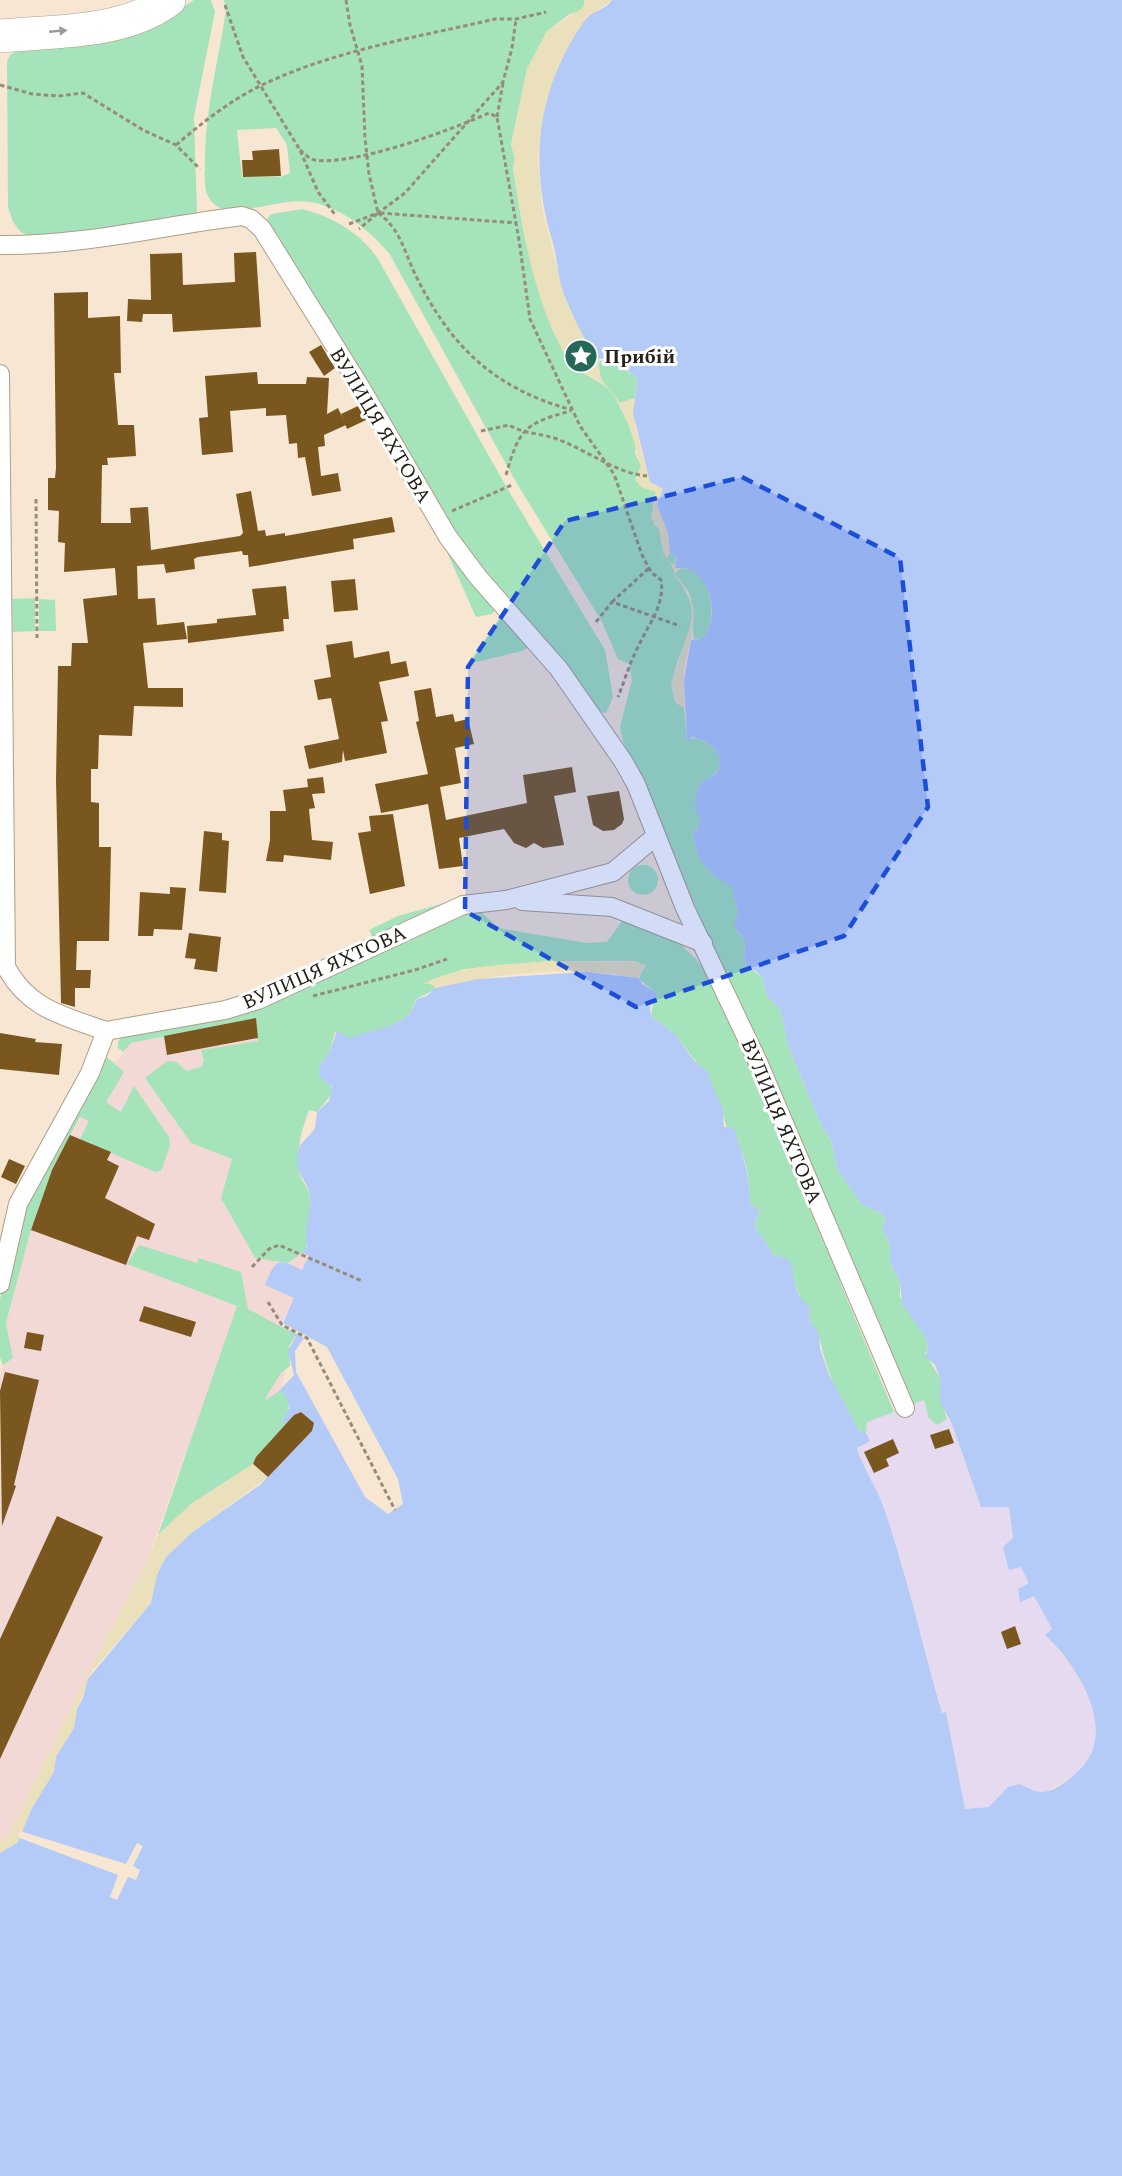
<svg xmlns="http://www.w3.org/2000/svg" width="1122" height="2176" viewBox="0 0 1122 2176" font-family="Spectral,serif">
	<rect width="100%" height="100%" fill="#f7e7d2"/>
	<!-- commercial -->
	<path fill="#e5daef" d="M927,1399L952,1424L981,1507H1009L1013,1539L1004,1554L1021,1567L1030,1584L1020,1601L1034,1596L1052,1630L1046,1636L1079,1675L1091,1692L1097,1710L1099,1746L1083,1769L1047,1792L1039,1793L1018,1784L1012,1785L989,1807L965,1809L946,1712L942,1713L902,1563L872,1482L863,1466L857,1448L869,1441L866,1433V1422Z"/>
	<!-- industrial -->
	<path fill="#f3d9d5" d="M256,1018L300,1135L305,1243L310,1255L302,1271L288,1263L265,1285L294,1298L282,1393L253,1464L238,1470L185,1454L146,1564L9,1834L0,1841V1376L3,1365L13,1358L6,1323L30,1233L52,1170L71,1135L114,1060H118L130,1043Z"/>
	<!-- green -->
	<g fill="#a5e3bb" fill-rule="evenodd">
		<path d="M194,0H211L215,12L194,117L197,215L30,238L20,231L13,222L8,207L7,62L10,55L16,51L174,13Z"/>
		<path d="M224,0H584L585,3L581,11L570,14L547,31L527,69L511,145L515,158L513,168L523,229L535,273L563,352L575,368L607,387L616,399L632,431L636,443L635,453L641,466L635,480L656,492L653,503L654,524L659,529L667,558L670,553L676,557V563L672,566C679,584 693,596 692,617C689,649 666,666 675,702L684,708L687,740L695,738C711,743 724,752 718,770C714,776 707,778 702,782C694,791 695,811 701,821L693,834L699,858L714,876L731,885L738,911L735,929L745,940L744,960L747,966L762,977L767,996L780,1009L788,1046L822,1127L831,1140L837,1169L861,1204L879,1212L886,1218L882,1230L890,1243V1263L900,1282V1297L926,1338L928,1350L925,1353L940,1378V1397L947,1419L937,1425L929,1418L924,1400L914,1404L764,1058L678,868L643,779L623,742L620,727L632,680L629,664L618,659L602,622L516,482L389,253C369,231 349,213 319,204C287,194 256,214 224,209C216,208 208,199 206,191C204,179 205,166 205,155C206,105 219,59 226,10ZM276,128L287,145L290,173L280,177H242L237,130Z"/>
		<path d="M302,209C331,216 361,233 378,259L507,488L605,650L613,697L606,713L599,712L459,543L267,228L266,221L271,214Z"/>
		<path d="M610,358L638,379L635,398L620,403L601,379L598,365L600,361Z"/>
		<path d="M450,548L497,607L492,614L476,617L446,550Z"/>
		<path d="M681,568C712,569 720,621 702,639H694L690,594L676,576V572Z"/>
		<path d="M35,598V631L13,632L12,599Z"/>
		<path d="M39,599L55,600L56,631H39Z"/>
		<path d="M503,613L532,645L522,651L468,664Z"/>
		<circle cx="643" cy="880" r="15"/>
		<path d="M459,899L373,938L369,930L398,916Z"/>
		<path d="M477,908L498,928L588,943L607,942L622,921L636,922L670,935L696,959L704,970L750,1066L825,1246L829,1247L841,1279L840,1282L894,1412L867,1422L866,1433L862,1434C841,1408 827,1372 820,1340C817,1328 806,1323 810,1310L801,1299L790,1272L789,1259L774,1255L756,1229L754,1224L760,1212L750,1202C750,1178 744,1148 730,1127L727,1129L722,1109L708,1078L675,1034L651,1016L655,992L640,980V971L645,965L634,961H550L464,969L428,983L435,986L434,990L416,999L409,1015L395,1024L356,1038H349L335,1032L330,1051L320,1065C334,1092 338,1088 317,1112L309,1110C302,1129 295,1153 299,1173C301,1182 310,1188 310,1198C312,1216 307,1234 306,1250L288,1263L255,1258L221,1198L232,1159L191,1143L145,1078L167,1061L177,1062L186,1071L201,1067L204,1061L201,1050L258,1041L256,1018L131,1043L123,1052L118,1048V1042L122,1037L189,1020Z"/>
		<path d="M108,1058L124,1072L106,1102L121,1112L134,1086L169,1137L170,1146L161,1171L155,1172L80,1139L89,1121L80,1117L52,1170L30,1233L6,1323L13,1358L3,1365L0,1357V1299L22,1206L104,1059Z"/>
		<path d="M139,1245L197,1263L199,1258L241,1272L248,1309L296,1335L289,1346L290,1366L281,1373L266,1397V1400L279,1391L286,1395L289,1403L285,1425L253,1464L191,1504L158,1535L237,1306L127,1264Z"/>
	</g>
	<!-- sand -->
	<g fill="#eae0bb">
		<path d="M584,0H612L587,17L560,64L541,131L538,158L542,209L562,287L571,313L596,359L600,361C592,375 612,391 620,403L635,398V427L646,467L663,489L657,505L668,533L670,553L667,558L672,564L676,563V576C707,605 689,636 684,671C683,683 684,696 684,708L675,702L671,685L689,629L692,616L690,600L688,592L676,578L672,566L663,553L659,529L651,518L656,492L641,487L635,479L641,466C633,441 628,410 608,389C593,373 575,373 563,351C533,297 522,228 513,167L515,158L511,145L527,69L547,31L584,7Z"/>
		<path d="M550,961L634,962L646,965L639,978C574,965 499,972 435,988L432,983L422,984C462,964 507,965 550,961Z"/>
		<path d="M253,1464L268,1477L194,1531L154,1589L151,1603L92,1671L77,1709L74,1728L56,1757L54,1772L31,1810L17,1843L0,1853V1841L9,1834L102,1646L146,1564L158,1535L191,1504Z"/>
	</g>
	<!-- water -->
	<path fill="#b4caf7" d="M612,0H1122V2176H0V1853L17,1843L20,1837L31,1810L54,1772L56,1757L74,1728L77,1709L83,1698L88,1679L151,1603L157,1575L166,1557L194,1531L260,1485L312,1431L313,1423L301,1412L294,1415L285,1425L283,1420L289,1408L286,1395L279,1391L294,1375L288,1351L296,1336L282,1326L294,1298L265,1285C275,1260 277,1257 302,1270L309,1256L302,1252L307,1247C303,1231 312,1212 310,1196C309,1183 295,1173 297,1158C299,1140 307,1141 315,1128L317,1112L329,1101L332,1086L323,1081L319,1074L320,1065L330,1051L337,1031L349,1038L395,1024L409,1015L417,999L427,996L435,988L478,979L586,972L639,978L642,984L655,992L657,998L650,1006L651,1016L675,1034L695,1062L708,1072C709,1084 718,1095 722,1107C724,1114 723,1120 724,1127L734,1128C742,1152 750,1177 750,1202L760,1212L754,1224L756,1229L774,1255L789,1259C795,1273 792,1295 810,1307L809,1320L819,1334L820,1348L829,1375L859,1431L866,1433L870,1441L857,1448C863,1469 876,1486 883,1506C907,1574 922,1644 942,1713L946,1712L965,1809L989,1807L1008,1787L1018,1784C1024,1785 1029,1789 1035,1791C1050,1796 1064,1783 1075,1774C1122,1736 1080,1668 1045,1635L1052,1629L1034,1596L1020,1602L1018,1589L1029,1583L1021,1567L1009,1570L1003,1547L1013,1538L1009,1507H981L952,1424L940,1402V1378L935,1365L925,1356L928,1350L926,1338L902,1304L900,1282L890,1263V1243L882,1230L886,1218L879,1212L861,1204L837,1169L831,1140L822,1127L788,1046L780,1009L767,996L762,977L756,971L749,969L744,960L745,940L734,927L738,911L731,886L714,876L699,858L693,835L701,821C694,811 693,792 702,782C707,778 714,776 718,771C724,751 710,742 693,737L687,741L684,681L691,640L702,639C719,621 714,580 688,569C684,567 679,569 675,568L677,558L670,553L668,533L657,505L663,489L650,482L633,413L638,379L612,358L596,359C583,336 569,311 561,285C557,270 557,255 552,240C531,170 535,102 574,37C578,31 582,23 587,18C594,10 607,9 612,0Z"/>
	<!-- pier -->
	<g fill="#f7e7d2">
		<path d="M283,1323L327,1347L398,1479L403,1504L388,1514L365,1497L296,1372L295,1351L304,1338L282,1326Z"/>
		<path d="M20,1831L126,1864L137,1843L143,1846L133,1866L140,1870L136,1880L128,1877L117,1900L110,1897L118,1875L17,1837Z"/>
	</g>
	<!-- building -->
	<g fill="#7b5720">
		<path d="M279,149L281,176L243,177L242,160H253L252,151Z"/>
		<path d="M256,252L261,327L173,332L172,314H143L142,322L127,321L128,299L151,300L150,254L182,253L183,285L235,282L234,253Z"/>
		<path d="M88,292V318L120,316L121,373H114L118,425H134L136,456L107,458L108,465H102L101,523H131L130,508L148,507L151,550L240,536L243,533L236,494L251,491L258,531L265,530L266,536L285,533V536L392,517L395,532L353,539L354,549L249,567L248,555H243L242,551L198,557L194,559L195,569L166,573L164,564L137,566L138,599L155,598L157,625L184,622L187,639L143,643L148,688H183V707L134,706L132,736L99,735L98,769H91V802L99,803V847H111L109,941H77L76,970H91L90,988H75V1007L61,1003L56,780L58,666H71L72,643H88L83,599L117,595L115,568L64,572L65,543L58,542L59,511L48,510V478H55L56,468L54,293Z"/>
		<path d="M321,345L335,368L324,376L309,352Z"/>
		<path d="M257,372L258,384H306L307,377L329,378L327,414L338,408L346,425L324,435L325,446L318,447L321,476L338,473L341,491L312,496L305,457L298,458L297,443L289,444L286,415L266,416V408L230,411L233,452L202,455L199,418L208,417L205,376Z"/>
		<path d="M358,406L366,420L347,429L341,414Z"/>
		<path d="M355,579L358,610L334,612L331,581Z"/>
		<path d="M286,586L289,619H283L284,631L188,643L187,626L217,623V619L256,615L252,589Z"/>
		<path d="M352,641L354,658L389,651L391,664L406,661L409,676L379,682L388,721L381,722L387,753L345,761L343,750L342,762L309,769L304,746L339,739L331,698L318,700L314,680L331,677L326,645Z"/>
		<path d="M431,688L436,717L453,714L455,722L468,719L474,744L455,748L461,783L440,787L446,820L527,803L523,775L572,767L576,792L554,796L564,845L543,848L534,843L526,848L514,843L504,829L459,838L463,866L439,869L428,804L381,813L375,784L428,774L416,722L419,721L414,691Z"/>
		<path d="M323,777L325,793L312,794L315,808L309,809L312,840L333,842L331,860L284,855L283,862L266,861L270,840V811H286L283,790L308,787L307,779Z"/>
		<path d="M619,791L624,819L622,824L614,830L603,831L593,825L587,796Z"/>
		<path d="M393,814L405,886L370,894L358,833L371,831L369,816Z"/>
		<path d="M204,831L222,833V840L229,841L226,893L199,891Z"/>
		<path d="M170,887L186,888L182,930L154,929L153,936H138L140,892L170,894Z"/>
		<path d="M189,933L221,937L217,972L194,969L196,959L185,958Z"/>
		<path d="M256,1018L258,1038L167,1055L164,1036Z"/>
		<path d="M0,1033L36,1039L35,1042L62,1044L59,1075L0,1069Z"/>
		<path d="M70,1135L111,1152L107,1160L119,1166L105,1198L155,1224L149,1240L137,1236L126,1265L31,1230L52,1170Z"/>
		<path d="M9,1159L25,1166L16,1184L1,1177Z"/>
		<path d="M144,1306L196,1322L191,1337L139,1321Z"/>
		<path d="M27,1332L44,1335L41,1351L24,1348Z"/>
		<path d="M5,1372L39,1380L14,1485L16,1486L2,1526L0,1391Z"/>
		<path d="M301,1412L314,1423L312,1431L268,1477L253,1464L256,1457L294,1415Z"/>
		<path d="M949,1429L954,1443L935,1449L930,1435Z"/>
		<path d="M893,1439L899,1453L886,1459L889,1466L874,1473L864,1452Z"/>
		<path d="M57,1516L103,1537L0,1759V1639Z"/>
		<path d="M1015,1626L1021,1644L1007,1649L1001,1632Z"/>
	</g>
	<g fill="none" stroke-linecap="round" stroke-linejoin="round">
		<defs>
			<g id="street">
				<path d="M0,245C82,246 161,226 242,216L251,219L262,229L361,388L448,537L478,577L559,669L623,761L636,784L685,908L758,1062L905,1408"/>
				<path d="M0,374L6,967C28,1009 64,1016 106,1031"/>
				<path d="M522,901L612,907L703,943"/>
				<path d="M106,1031L225,1010L258,1000L463,905L506,900L613,872L656,836"/>
				<path d="M0,1284L18,1204L90,1073L106,1031"/>
			</g>
			<path id="highway" d="M0,36C55,31 123,34 169,0"/>
		</defs>
		<!-- street casing -->
		<use href="#street" stroke="#ac9e8a" stroke-width="20"/>
		<!-- highway casing -->
		<use href="#highway" stroke="#ac9e8a" stroke-width="34"/>
		<!-- path -->
		<g stroke="#968c7c" stroke-width="3" stroke-dasharray="4.5 3" stroke-linecap="butt">
			<path d="M346,0L350,25L362,66L365,138L369,174L378,213L359,229"/>
			<path d="M225,5L243,57L300,150L318,192L336,216"/>
			<path d="M0,85L32,94L58,96L83,93L143,130L176,145L200,169"/>
			<path d="M497,117L503,83"/>
			<path d="M176,145C203,122 231,100 262,85C335,50 418,37 495,19H516L546,12"/>
			<path d="M300,150C305,154 309,159 315,160C354,166 451,130 489,113L497,117L519,240L530,319L580,426L614,474L642,555L651,572L661,580C665,605 649,623 639,645C630,661 625,680 618,697"/>
			<path d="M378,213C400,228 404,251 415,274C450,346 493,388 572,410"/>
			<path d="M380,213L517,223"/>
			<path d="M349,224L378,213L405,193L503,82L512,48L516,19"/>
			<path d="M481,431L509,425C524,434 540,433 557,439C587,450 615,473 647,476"/>
			<path d="M506,475C519,430 524,423 571,411"/>
			<path d="M36,499L37,638"/>
			<path d="M452,511L512,485"/>
			<path d="M612,602L649,568"/>
			<path d="M596,622L612,602L680,626"/>
			<path d="M313,996L415,970L447,959"/>
			<path d="M252,1267L269,1249L279,1245L362,1281"/>
			<path d="M268,1302L282,1325L307,1338L395,1510"/>
		</g>
		<!-- street -->
		<use href="#street" stroke="#fff" stroke-width="18"/>
		<!-- highway -->
		<use href="#highway" stroke="#fff" stroke-width="33"/>
	</g>
	<!-- one-way arrows -->
	<defs><path id="oneway-solid" d="M-6-.8H1V-3.2L6.5 0L1 3.2V.8H-6Z" transform="scale(1.5)"/></defs>
	<use fill="#9d9b97" href="#oneway-solid" transform="translate(58 31) rotate(-5)"/>
	<!-- marked area -->
	<path fill="#1d4ed8" fill-opacity="0.2" stroke="#1d4ed8" stroke-width="4.5" stroke-dasharray="12 8" stroke-linejoin="round" d="M742,477L900,558L928,807L844,936L636,1007L465,911L468,667L565,521Z"/>
	<!-- icons -->
	<defs>
		<symbol id="sight-disc" viewBox="-11 -11 22 22"><circle r="9.5" fill="#266858" stroke="#fff"/><path d="M0-6L1.8-2.2L6-1.7L2.9 1.2L3.7 5.4L0 3.3L-3.7 5.4L-2.9 1.2L-6-1.7L-1.8-2.2Z" fill="#fff"/></symbol>
	</defs>
	<g fill-rule="evenodd">
		<use href="#sight-disc" x="562" y="337" width="38" height="38"/>
	</g>
	<g text-anchor="middle" stroke-width="6" stroke-linejoin="round" paint-order="stroke">
		<!-- poi labels -->
		<g font-size="20" font-weight="bold" fill="#252018" stroke="#fff" text-anchor="start">
			<text x="604" y="363">Прибій</text>
		</g>
		<!-- street labels -->
		<g font-size="20" fill="#252018" stroke="#fff">
			<text transform="translate(381 425) rotate(59)" y="7">ВУЛИЦЯ ЯХТОВА</text>
			<text transform="translate(324 967) rotate(-24)" y="7">ВУЛИЦЯ ЯХТОВА</text>
			<text transform="translate(782 1121) rotate(67)" y="7">ВУЛИЦЯ ЯХТОВА</text>
		</g>
	</g>
</svg>
